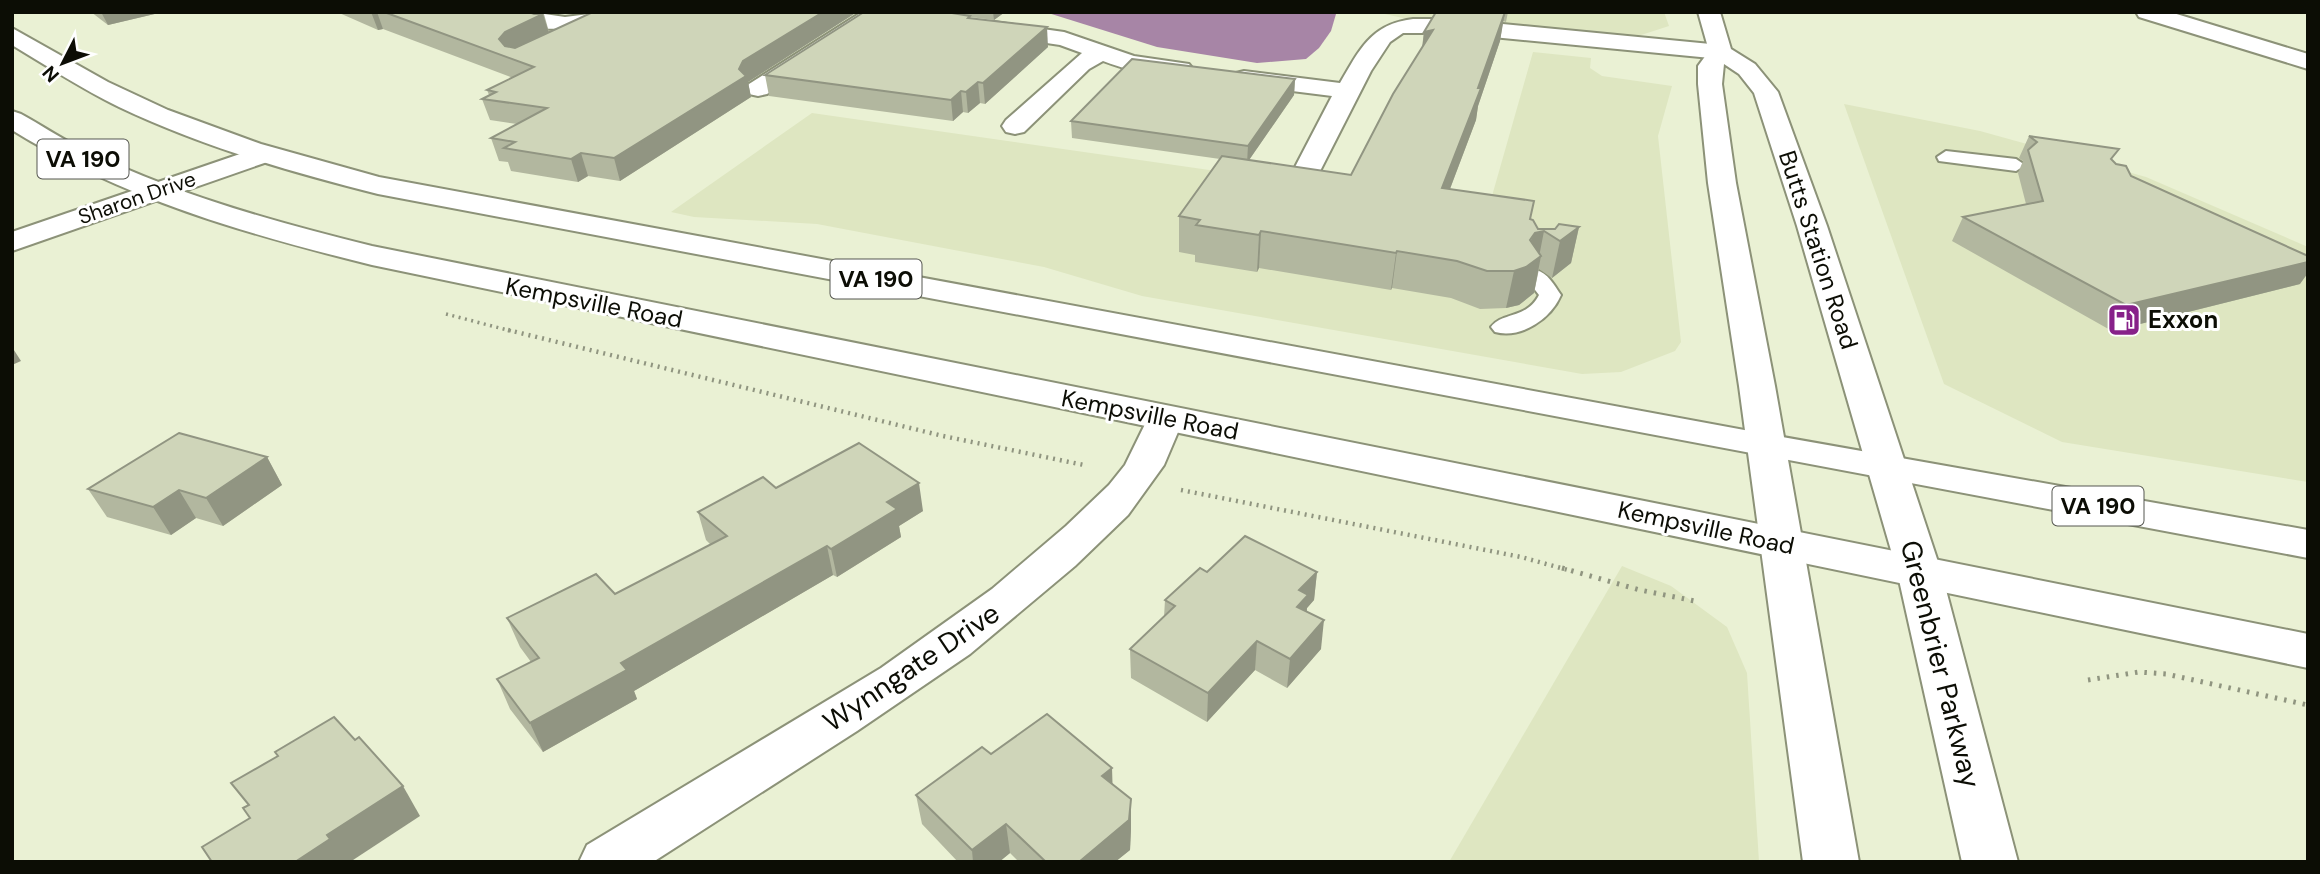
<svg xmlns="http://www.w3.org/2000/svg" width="2320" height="874" viewBox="0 0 2320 874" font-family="'DM Sans',sans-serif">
	<rect width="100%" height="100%" fill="#eaf1d4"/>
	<!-- built -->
	<g fill="#dee6c1">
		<path d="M1376,12H1664L1669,26L1638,36L1431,17L1407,19Z"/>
		<path d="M1533,52L1591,58L1590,68L1602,76L1672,86L1658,136L1681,342L1675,351L1621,372L1582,374L1142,296L1044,267L817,224L694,217L671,212L812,113L1488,210Z"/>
		<path d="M1844,104L1980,131L2146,177L2308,247V482L2062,442L1944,384Z"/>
		<path d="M1622,566L1671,586L1727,627L1747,673L1759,862H1449Z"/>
	</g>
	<!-- water -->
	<path fill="#a785a6" d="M1045,12H1333L1336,14L1331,31L1319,48L1306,59L1257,63L1157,47Z"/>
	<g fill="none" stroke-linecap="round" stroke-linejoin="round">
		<defs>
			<g id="lane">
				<path d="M1946,151L2016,159L2025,165L2016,171L1939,161L1937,157Z"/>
				<path d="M1536,270C1548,273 1554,285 1561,295C1551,319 1521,339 1495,332L1491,327C1502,312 1527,319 1539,295L1525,277L1528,272Z"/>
			</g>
			<g id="street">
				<path d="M498,12H531L565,17L605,12L613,18L610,23C584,29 516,36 498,12Z"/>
				<path d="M862,12H888L767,94L758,96L749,94L746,89L749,84Z"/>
				<path d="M2136,12H2170L2308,54V69L2139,17Z"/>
				<path d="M1413,19H1451L1721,45L1729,47L1732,52L1729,57L1721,59L1451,33H1403L1390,42L1371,71L1318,175L1308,177L1298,175L1294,169L1332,96L1244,85L1236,83L1232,78L1236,73L1244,71L1340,83C1360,49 1371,24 1413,19Z"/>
				<path d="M994,22L1064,32L1134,56L1189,64L1193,69L1189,74C1163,81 1127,70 1103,61L1089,69L1024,132L1015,134L1006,132L1002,126L1006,120L1082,53L1060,45L986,34L983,29L986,24Z"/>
				<path d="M263,146L273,148L277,154L273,160L12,251V232Z"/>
				<path d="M1165,407L1178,410L1184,418L1164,465L1128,515L1075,566L970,654L857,731L653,862H579L587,845L881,668L992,589L1066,526L1109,485L1125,465L1152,410Z"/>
			</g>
			<path id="secondary" d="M1698,12H1720L1731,49L1755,64L1778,92L1827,226L1941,571L2018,862H1962L1897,571L1797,226L1754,93L1739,74L1724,64L1722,84L1736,183L1775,386L1859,862H1803L1739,386L1708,183L1698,84V66L1709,51Z"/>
			<g id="primary">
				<path d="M12,28L108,82L168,110L261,144L379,177L1766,434L2308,530V558L378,194C290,172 201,146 119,107C82,89 47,66 12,45Z"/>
				<path d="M12,111L21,114C40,124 58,137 77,146C170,193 271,221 372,246L2308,634V668L372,265C247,234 123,199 12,130Z"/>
			</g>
		</defs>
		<!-- lane casing -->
		<use href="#lane" stroke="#8c9278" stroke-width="4"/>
		<!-- street casing -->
		<use href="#street" stroke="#8c9278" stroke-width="4"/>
		<!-- secondary casing -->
		<use href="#secondary" stroke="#8c9278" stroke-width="4"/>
		<!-- primary casing -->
		<use href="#primary" stroke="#8c9278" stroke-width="4"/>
		<!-- path-far2 -->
		<path stroke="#909580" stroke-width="3.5" stroke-dasharray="2 4.5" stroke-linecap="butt" d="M446,314L515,332"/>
		<!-- path-far1 -->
		<g stroke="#909580" stroke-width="4.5" stroke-dasharray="2 5" stroke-linecap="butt">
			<path d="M508,330L943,436L1084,465"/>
			<path d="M1181,490L1521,557L1568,570"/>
		</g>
		<!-- path -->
		<g stroke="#909580" stroke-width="5" stroke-dasharray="2.5 7" stroke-linecap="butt">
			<path d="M1562,568L1640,590L1695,601"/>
			<path d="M2088,680L2139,672L2166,674L2308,705"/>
		</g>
		<!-- lane -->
		<use href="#lane" fill="#fff" fill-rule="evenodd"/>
		<!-- street -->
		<use href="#street" fill="#fff" fill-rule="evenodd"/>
		<!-- secondary -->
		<use href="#secondary" fill="#fff" fill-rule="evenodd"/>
		<!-- primary -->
		<use href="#primary" fill="#fff" fill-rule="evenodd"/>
	</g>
	<!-- wall -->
	<g fill="#b2b79f">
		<path d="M91,12H163L108,25Z"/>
		<path d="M337,12H529L534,14H542L537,12H578L544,14L549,32L593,12H857L748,82L751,97L620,181L588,176L578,182L511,171L508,162L499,161L491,138L517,124L490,120L482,99L489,95L487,90L513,78L383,29L378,30Z"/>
		<path d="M864,12H1005L994,20L970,17L971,18L1048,47L985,104L980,103L968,113L963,112L953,121L769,96L765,75Z"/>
		<path d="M1436,12H1508L1506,22L1503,21L1500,41L1478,106L1476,120L1450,189L1530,219L1538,229L1579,227L1571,263L1552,278L1539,269L1534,293L1519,305L1506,308L1480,309L1451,298L1392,288L1391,290L1259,268L1257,272L1195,262V255L1179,252V216L1220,159L1072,138L1071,121L1295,79L1294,95L1249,160L1351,175L1422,47L1424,32Z"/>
		<path d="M2029,136L2113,161L2131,176L2300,284L2112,331L1952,241L1963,217L2026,204L2018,173L2023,161L2019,158Z"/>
		<path d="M267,457L282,485L223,526L196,518L171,535L107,517L88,489Z"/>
		<path d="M776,488L923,511L899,526L901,537L837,577L833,575L634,691L637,699L543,752L510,709L497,679L531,662L520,647L507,618L615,594L711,545L706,540L698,512Z"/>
		<path d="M1317,572L1314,600L1307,608V611L1321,649L1287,688L1255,670L1207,722L1131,678L1130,649L1164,617L1165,600Z"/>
		<path d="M991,754L1112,784L1131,799V829L1130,850L1115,862H1019L1010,853L999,862H958L922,824L916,795Z"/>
	</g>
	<!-- shaded-wall -->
	<g fill="#919582">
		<path d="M101,12H163L108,25Z"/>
		<path d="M371,12H377L383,29L378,30Z"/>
		<path d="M823,12H857L748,82L751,97L620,181L614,158L739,69L743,61Z"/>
		<path d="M993,12H1005L994,20Z"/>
		<path d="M1505,12L1500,41L1478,106L1476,120L1437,223L1442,188Z"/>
		<path d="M543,14L549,33L507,57L499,39L505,32Z"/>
		<path d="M1047,27L1048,47L985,104L983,83Z"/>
		<path d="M1433,30L1421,61L1424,32Z"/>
		<path d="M1295,79L1294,95L1247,163L1248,146Z"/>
		<path d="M978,82L980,103L968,113L966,92Z"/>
		<path d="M961,91L963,112L953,121L951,100Z"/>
		<path d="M581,153L588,176L578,182L571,159Z"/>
		<path d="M1579,227L1571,263L1552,278L1560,241Z"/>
		<path d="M1261,231L1259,268L1257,272L1259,235Z"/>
		<path d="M1544,231L1539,257L1541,256L1534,293L1519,305L1506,308L1514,271L1535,233Z"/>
		<path d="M1397,251L1392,288L1391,290L1396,253Z"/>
		<path d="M2308,262V273L2300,284L2112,331L2126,305Z"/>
		<path d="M12,347L21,361L12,365Z"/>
		<path d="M267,457L282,485L223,526L206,498Z"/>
		<path d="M919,483L923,511L899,526L901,537L837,577L831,549L887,502Z"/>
		<path d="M179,490L196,518L171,535L153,507Z"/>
		<path d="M827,546L833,575L634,691L637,699L543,752L530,723L621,663Z"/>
		<path d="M1317,572L1314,600L1307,608L1305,624L1294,636L1299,590Z"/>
		<path d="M1324,620L1321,649L1287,688L1290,659Z"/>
		<path d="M1257,641L1255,670L1207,722L1208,693Z"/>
		<path d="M1112,768L1113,798L1102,776Z"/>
		<path d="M403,786L420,816L350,862H295L327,835Z"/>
		<path d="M1131,799V829L1130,850L1115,862H1079Z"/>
		<path d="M1006,824L1010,853L999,862H973L972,850Z"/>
	</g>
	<!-- building -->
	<g fill="#cfd5b9" stroke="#919582" stroke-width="2">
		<path d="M384,12H529L534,14H543L505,32L499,39L505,46L515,48L593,12H823L743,61L739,69L746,76L614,158L581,153L571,159L504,148L515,142L491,138L547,108L482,99L496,92L487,90L534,67Z"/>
		<path d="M864,12H946L970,16L968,18L1047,27L983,83L978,82L966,92L961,91L951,100L765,75Z"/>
		<path d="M1436,12H1505L1478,88H1481L1442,188L1534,201L1530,219L1533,220L1538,229H1555L1559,224L1579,227L1560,241L1544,231L1535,233L1530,240L1541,256L1526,267L1514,271H1487L1457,261L1397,251L1396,253L1261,231L1259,235L1196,225L1200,220L1179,216L1222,156L1351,175L1393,94L1433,30L1424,32Z"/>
		<path d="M1132,59L1295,79L1248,146L1071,121Z"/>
		<path d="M2029,136L2119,149L2111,159L2116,164L2126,166L2131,176L2308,256V262L2126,305L1963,217L2043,201L2028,150L2037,142Z"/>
		<path d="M179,433L267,457L206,498L179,490L153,507L88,489Z"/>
		<path d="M859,443L919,483L887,502L897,509L831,549L827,546L621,663L627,670L530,723L497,679L539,658L507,618L596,574L615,594L727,536L698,512L763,477L776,488Z"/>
		<path d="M1245,536L1317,572L1299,590L1308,595L1297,607L1324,620L1290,659L1257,641L1208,693L1130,649L1175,606L1165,600L1200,568L1207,572Z"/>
		<path d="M1047,714L1112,768L1102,776L1131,799L1129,820L1079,862H1046L1006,824L972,850L916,795L982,747L991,754Z"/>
		<path d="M334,717L355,740L359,737L403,786L327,835L330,839L295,862H212L202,847L250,818L243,808L249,805L231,783L278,756L275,752Z"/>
	</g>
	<!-- icons -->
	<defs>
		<symbol id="fuel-square" viewBox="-11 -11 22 22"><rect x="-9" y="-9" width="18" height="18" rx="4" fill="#872189" stroke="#fff"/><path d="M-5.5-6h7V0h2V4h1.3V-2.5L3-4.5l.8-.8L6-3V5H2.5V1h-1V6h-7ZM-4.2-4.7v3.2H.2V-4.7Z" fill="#fff"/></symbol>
	</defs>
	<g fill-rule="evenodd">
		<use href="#fuel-square" x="2105" y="301" width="38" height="38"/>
	</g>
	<g text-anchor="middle" stroke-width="6" stroke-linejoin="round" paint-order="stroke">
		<!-- far-street labels -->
		<g font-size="21" fill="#0c0d05" stroke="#fff">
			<text transform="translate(137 198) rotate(-19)" y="7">Sharon Drive</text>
		</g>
		<!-- shield labels -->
		<g fill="#fff" stroke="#555650" stroke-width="2">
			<rect x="37.5" y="139.5" width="91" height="39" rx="5"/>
			<rect x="830.5" y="259.5" width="91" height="39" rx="5"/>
			<rect x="2052.5" y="486.5" width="91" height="39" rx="5"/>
		</g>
		<g font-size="23" font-weight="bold" fill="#0c0d05">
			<text x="83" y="167">VA 190</text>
			<text x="876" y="287">VA 190</text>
			<text x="2098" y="514">VA 190</text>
		</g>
		<!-- street labels -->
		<g font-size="24" fill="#0c0d05" stroke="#fff">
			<text transform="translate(1818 250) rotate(72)" y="8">Butts Station Road</text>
			<text transform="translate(594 303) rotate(11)" y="8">Kempsville Road</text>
			<text transform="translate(1150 415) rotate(11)" y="8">Kempsville Road</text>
			<text transform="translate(1706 528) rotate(12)" y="8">Kempsville Road</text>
		</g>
		<!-- poi labels -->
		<g font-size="24" font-weight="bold" fill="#0c0d05" stroke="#fff" text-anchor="start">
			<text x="2148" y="328">Exxon</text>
		</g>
		<!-- near-street labels -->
		<g font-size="28" fill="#0c0d05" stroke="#fff">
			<text transform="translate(1941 664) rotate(76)" y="10">Greenbrier Parkway</text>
			<text transform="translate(911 667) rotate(-34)" y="10">Wynngate Drive</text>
		</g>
	</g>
	<!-- border -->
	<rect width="2320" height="874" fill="none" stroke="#0c0d05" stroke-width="28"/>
	<!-- north arrow -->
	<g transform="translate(63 63) rotate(228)" stroke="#ffffff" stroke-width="5" paint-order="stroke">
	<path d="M0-5L12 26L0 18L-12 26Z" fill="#0c0d05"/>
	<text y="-10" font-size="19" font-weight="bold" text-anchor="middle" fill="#0c0d05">N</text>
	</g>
</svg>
